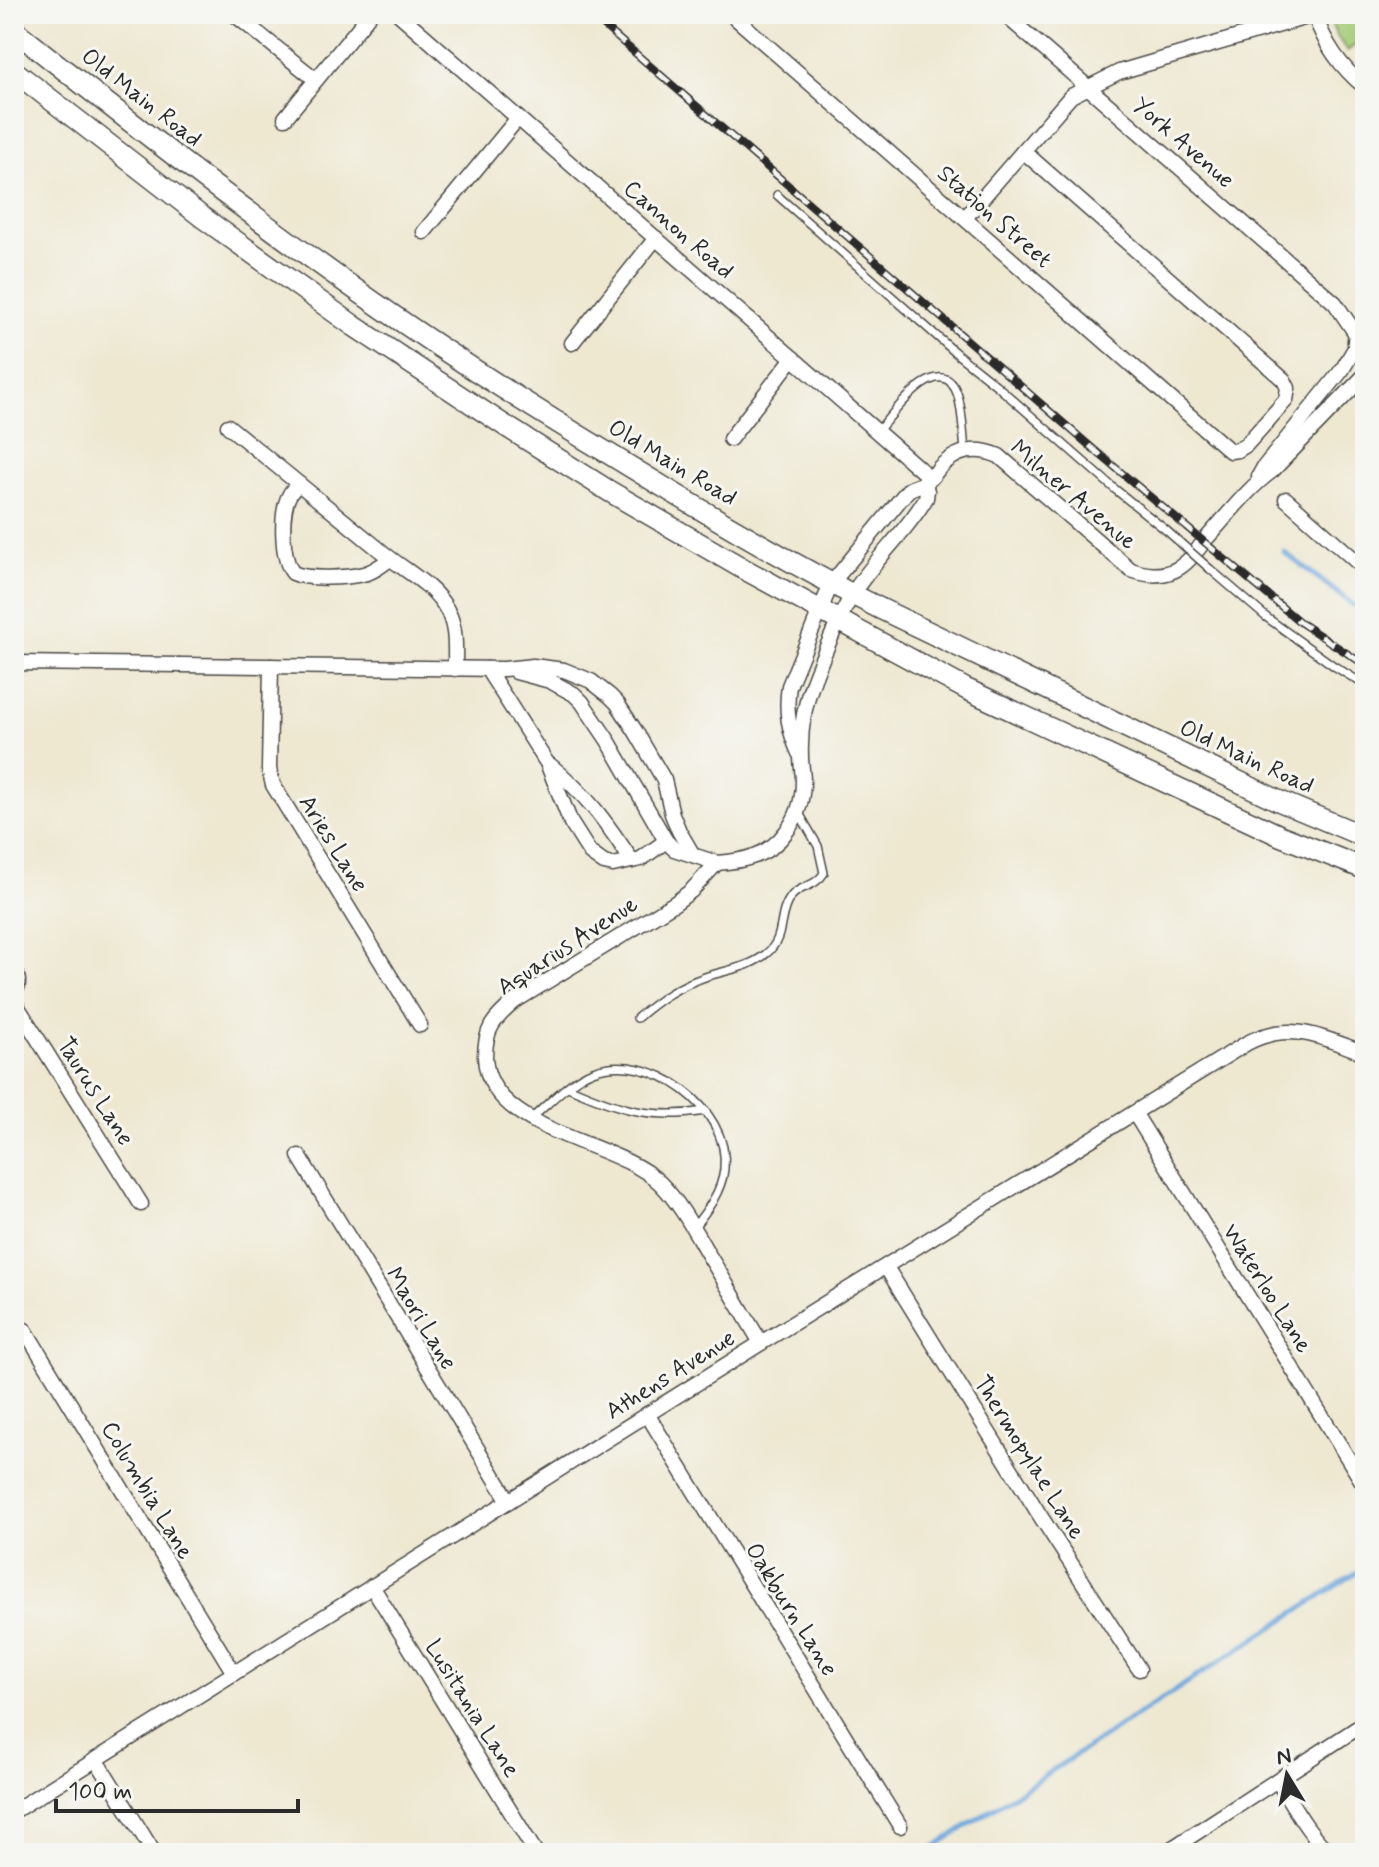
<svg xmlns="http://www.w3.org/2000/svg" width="1379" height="1867" viewBox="0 0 1379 1867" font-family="Mynerve,sans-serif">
	<defs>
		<pattern id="park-tufts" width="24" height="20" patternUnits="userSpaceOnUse" patternTransform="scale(2)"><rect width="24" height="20" fill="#a4cc77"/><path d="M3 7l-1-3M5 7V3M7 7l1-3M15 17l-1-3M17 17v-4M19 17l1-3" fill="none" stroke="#8daf67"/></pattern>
	</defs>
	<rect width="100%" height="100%" fill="#f6f6f2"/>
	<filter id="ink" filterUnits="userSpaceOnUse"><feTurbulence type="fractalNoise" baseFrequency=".0125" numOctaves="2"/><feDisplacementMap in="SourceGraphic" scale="16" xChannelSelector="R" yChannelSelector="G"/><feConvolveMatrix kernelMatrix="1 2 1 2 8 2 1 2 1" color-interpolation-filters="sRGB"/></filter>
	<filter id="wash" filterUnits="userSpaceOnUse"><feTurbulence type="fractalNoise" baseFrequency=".006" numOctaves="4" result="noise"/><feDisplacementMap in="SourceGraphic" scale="32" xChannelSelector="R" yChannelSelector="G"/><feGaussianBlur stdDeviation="1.8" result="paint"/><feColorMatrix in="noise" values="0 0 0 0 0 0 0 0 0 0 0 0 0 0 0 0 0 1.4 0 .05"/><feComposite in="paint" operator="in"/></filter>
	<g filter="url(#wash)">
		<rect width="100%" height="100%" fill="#eee8d1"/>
		<!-- park -->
		<path fill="url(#park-tufts)" stroke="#687c51" stroke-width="2" d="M1327,14H1365V38L1347,51L1336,35Z"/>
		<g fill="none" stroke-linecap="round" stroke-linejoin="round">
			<!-- stream -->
			<g stroke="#6da6dc" stroke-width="5">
				<path d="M1284,552L1365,614"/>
				<path d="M925,1853L1365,1567"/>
			</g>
		</g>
	</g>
	<g filter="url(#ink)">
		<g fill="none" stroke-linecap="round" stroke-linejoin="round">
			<defs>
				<g id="lane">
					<path d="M777,195L957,354L996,385L1116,490L1167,531"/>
					<path d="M877,432C892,415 942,345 958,396C963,413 963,433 965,451"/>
					<path d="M1210,569L1266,617L1334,666L1365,685"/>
					<path d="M637,1018C658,1000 678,986 705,977C726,970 750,968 767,953C786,937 777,916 790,898C799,885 815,888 824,873L818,846L799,813"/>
					<path d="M568,1087C618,1109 651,1120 706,1111"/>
					<path d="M531,1119C548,1104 571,1079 593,1071C650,1050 731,1108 724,1169C722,1191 707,1211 693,1228"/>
				</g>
				<g id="street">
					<path d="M234,14L315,79"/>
					<path d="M399,14L930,478"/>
					<path d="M731,14L1230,451L1238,450L1246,445L1286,400L1288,388L1284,380L1023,151"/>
					<path d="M1004,14L1335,303L1356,334"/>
					<path d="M1314,14C1325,44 1340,67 1365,87"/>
					<path d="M285,118L370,14"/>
					<path d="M965,218L1071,96L1119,72L1314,15"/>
					<path d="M424,232L518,118"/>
					<path d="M1365,324C1351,335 1352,350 1365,361"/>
					<path d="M572,343L656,238"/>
					<path d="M228,426C281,469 333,512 386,555C407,572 433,585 446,608C457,626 455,648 455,669"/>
					<path d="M730,439L793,358"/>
					<path d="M1259,476L1264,467L1342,370L1355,348"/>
					<path d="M299,484C296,487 292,490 290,494C280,510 281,559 293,573C308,580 346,578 363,574C373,572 382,565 390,559"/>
					<path d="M1286,499L1365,569"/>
					<path d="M14,663L504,669L533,666L564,670L591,681L610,696L617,703L636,732L664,780L672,814L679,831L693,855"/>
					<path d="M271,666L269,769L273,785L420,1025"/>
					<path d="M487,669L547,763L571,823L590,853L604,863L613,865L641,859L666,841"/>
					<path d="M516,672L550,681L574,694L582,702L609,742L666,841L674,849L717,863"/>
					<path d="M799,753C789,731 785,711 789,686L831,584L908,490C914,486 920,486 926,482C931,480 936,472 939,468C957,450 976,446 999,456L1131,570C1146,575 1160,577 1175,570C1188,564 1197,550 1206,539C1228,515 1247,489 1273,470L1365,375"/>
					<path d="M550,765C587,795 606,822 632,861"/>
					<path d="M14,970C19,978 20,985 14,993"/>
					<path d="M14,1001L141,1204"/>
					<path d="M1135,1114L1365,1486"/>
					<path d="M299,1156L509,1501"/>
					<path d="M886,1267L1039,1514L1139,1669"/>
					<path d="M25,1330L234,1673"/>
					<path d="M761,1343C743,1313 726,1283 708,1254C694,1230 680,1203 660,1183C615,1139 488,1133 485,1057C485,1028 494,1019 515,1001L675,903L691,891L717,863C744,861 769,856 786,832C797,818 803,799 803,781C803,773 801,765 801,757C800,731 805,702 814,679C824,653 839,618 852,595C873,560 906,533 926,498L927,491L925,483"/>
					<path d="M647,1414L900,1826"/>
					<path d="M372,1586L536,1853"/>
					<path d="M96,1759L154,1853"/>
					<path d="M1277,1780C1290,1800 1312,1841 1331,1853"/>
					<path d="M14,1811L761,1343L1247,1043C1291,1020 1322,1038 1365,1053"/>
					<path d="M1165,1853L1365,1723"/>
				</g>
				<g id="primary">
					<path d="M14,30C131,123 249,215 372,301C449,355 530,406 611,455C699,509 787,562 879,608L1277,800L1365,837"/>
					<path d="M14,71L202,217L354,326L504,425L609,491L742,568L966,689L1281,836L1365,869"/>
				</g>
			</defs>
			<!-- lane casing -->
			<use href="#lane" stroke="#484744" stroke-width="10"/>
			<!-- street casing -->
			<use href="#street" stroke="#484744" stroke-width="17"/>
			<!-- primary casing -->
			<use href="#primary" stroke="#484744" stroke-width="23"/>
			<!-- lane -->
			<use href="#lane" stroke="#fff" stroke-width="7"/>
			<!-- street -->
			<use href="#street" stroke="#fff" stroke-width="14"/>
			<!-- primary -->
			<use href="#primary" stroke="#fff" stroke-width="20"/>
			<defs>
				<path id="rail" d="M590,14L1098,453L1301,623L1365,665"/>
			</defs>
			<!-- rail casing -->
			<use href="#rail" stroke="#2b2b2b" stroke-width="8"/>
			<!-- rail -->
			<use href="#rail" stroke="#f6f6f2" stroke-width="5" stroke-dasharray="15" stroke-linecap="butt"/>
			<defs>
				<path id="lane-bridge" d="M1167,531L1210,569"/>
			</defs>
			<!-- lane-bridge casing -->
			<use href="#lane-bridge" stroke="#484744" stroke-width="10" stroke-linecap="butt"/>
			<!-- lane-bridge -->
			<use href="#lane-bridge" stroke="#fff" stroke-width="7"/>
		</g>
	</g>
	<g text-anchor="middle" stroke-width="6" stroke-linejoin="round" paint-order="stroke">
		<!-- street labels -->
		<g font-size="24" fill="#2b2b2b" stroke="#f6f6f2">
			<text transform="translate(142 97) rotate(38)" y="8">Old Main Road</text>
			<text transform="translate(1184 142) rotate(41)" y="8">York Avenue</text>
			<text transform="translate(995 216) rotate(41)" y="8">Station Street</text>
			<text transform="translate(679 229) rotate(41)" y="8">Cannon Road</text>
			<text transform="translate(673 462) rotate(31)" y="8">Old Main Road</text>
			<text transform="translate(1074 494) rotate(40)" y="8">Milner Avenue</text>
			<text transform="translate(1247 756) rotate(25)" y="8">Old Main Road</text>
			<text transform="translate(334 843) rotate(58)" y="8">Aries Lane</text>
			<text transform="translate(567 945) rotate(-33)" y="8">Aquarius Avenue</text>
			<text transform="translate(96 1091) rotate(58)" y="8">Taurus Lane</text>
			<text transform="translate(1268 1288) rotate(58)" y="8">Waterloo Lane</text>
			<text transform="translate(422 1318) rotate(59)" y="8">Maori Lane</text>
			<text transform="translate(670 1374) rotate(-32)" y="8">Athens Avenue</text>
			<text transform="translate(1030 1457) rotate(58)" y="8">Thermopylae Lane</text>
			<text transform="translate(148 1490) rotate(59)" y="8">Columbia Lane</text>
			<text transform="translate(792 1609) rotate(58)" y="8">Oakburn Lane</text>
			<text transform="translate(473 1708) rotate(58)" y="8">Lusitania Lane</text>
		</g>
	</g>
	<!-- margin -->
	<rect width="1379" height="1867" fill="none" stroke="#f6f6f2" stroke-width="48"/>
	<!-- north arrow -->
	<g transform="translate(1287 1775) rotate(350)" stroke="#f6f6f2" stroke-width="6" paint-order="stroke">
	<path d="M0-6L14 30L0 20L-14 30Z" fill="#2b2b2b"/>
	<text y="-12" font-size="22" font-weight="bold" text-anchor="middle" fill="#2b2b2b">N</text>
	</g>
	<!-- scale -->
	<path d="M56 1799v12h242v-12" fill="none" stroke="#2b2b2b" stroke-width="4"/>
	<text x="68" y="1799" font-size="24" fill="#2b2b2b" stroke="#f6f6f2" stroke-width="6" paint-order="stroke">100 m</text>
</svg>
